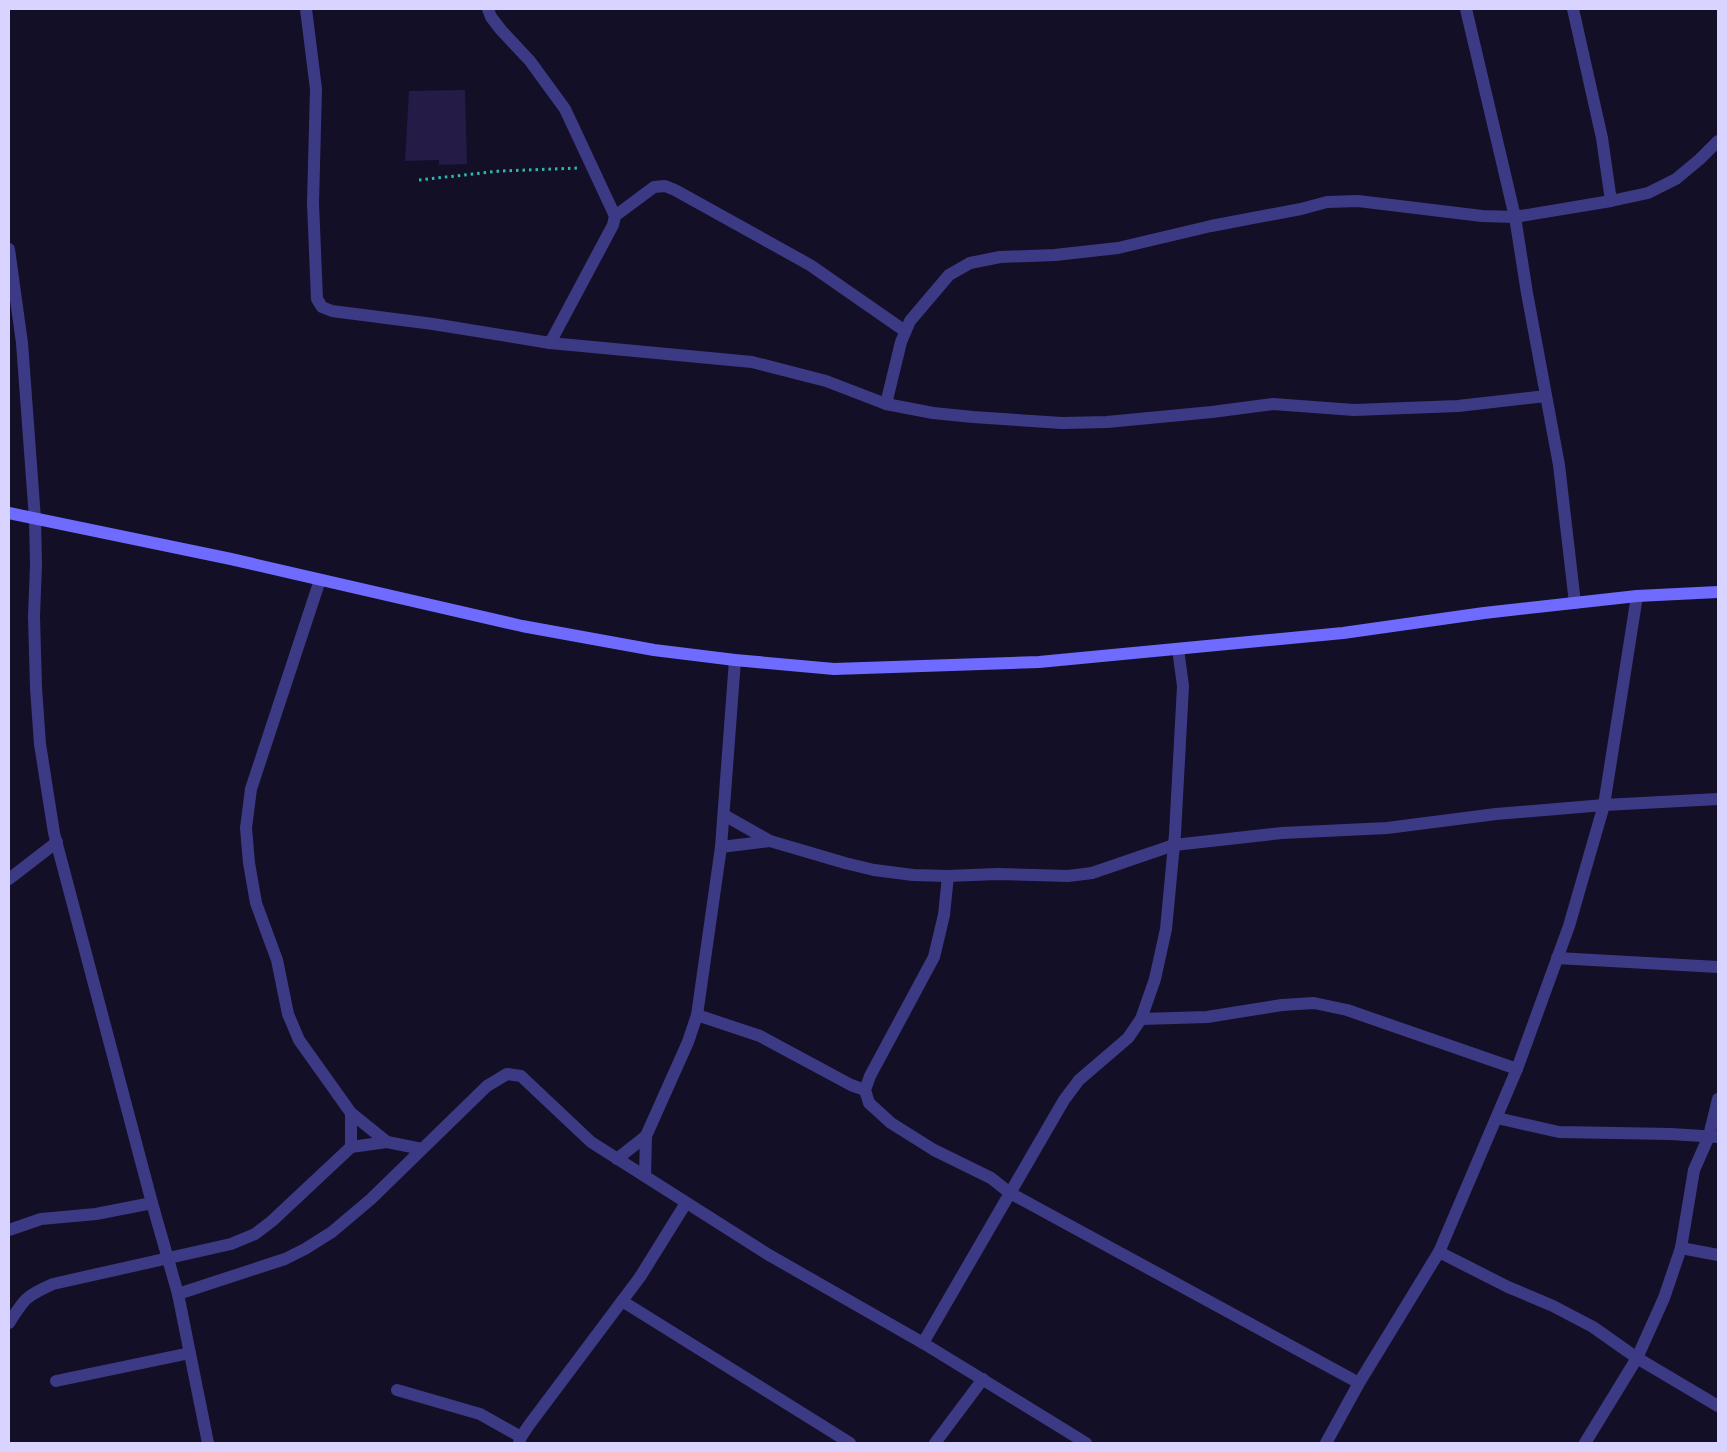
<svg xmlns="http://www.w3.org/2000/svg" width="1727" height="1452" viewBox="0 0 1727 1452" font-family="Poppins,sans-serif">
	<rect width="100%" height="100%" fill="#130f26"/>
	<!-- building -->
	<path fill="#241b47" d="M465,90L467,164L439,165V160L405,161L409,91Z"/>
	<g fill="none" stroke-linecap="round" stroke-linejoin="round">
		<!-- path -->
		<path stroke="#2fb8b0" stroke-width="3" stroke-dasharray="2.5 4" stroke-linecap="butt" d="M419,180L500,171L578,168"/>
		<!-- street -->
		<g stroke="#3d3a85" stroke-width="12">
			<path d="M306,9L316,89L313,203L317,299L322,307L332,311L433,324L550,343L752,362L826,381L886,404L933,413L973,417L1062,423L1107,422L1212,412L1273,404L1354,410L1458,406L1546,396"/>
			<path d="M488,9L491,17L501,30L530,61L565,109L615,216"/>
			<path d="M1466,9L1515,217L1527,293L1559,465L1575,603"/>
			<path d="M1573,9L1602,138L1611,201"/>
			<path d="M9,249L22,343L35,519L36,565L34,616L36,688L40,744L54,833L152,1203L178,1294L208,1443"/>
			<path d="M550,343L613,225L615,216L654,187L665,186L675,190L810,265L905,331"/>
			<path d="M886,404L901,342L910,321L949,275L970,263L1000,257L1055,255L1118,248L1211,226L1301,209L1327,202L1358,201L1482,216L1515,217L1611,201L1648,193L1676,179L1700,159L1718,141"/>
			<path d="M320,580L251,789L246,828L249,863L256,903L277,960L288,1014L299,1040L351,1113L387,1142"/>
			<path d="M724,815L770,841L845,863L874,870L913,875L948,876L997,874L1068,876L1092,873L1174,845L1282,833L1387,828L1496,814L1604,805L1718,799"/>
			<path d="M721,847L770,841"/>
			<path d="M948,876L944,915L934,957L870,1076L865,1090L869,1103L891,1123L934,1150L991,1178L1010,1193L1359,1383"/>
			<path d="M9,879L57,842"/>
			<path d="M1557,958L1718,967"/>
			<path d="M697,1015L760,1036L851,1085L865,1090"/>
			<path d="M1141,1019L1207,1017L1282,1005L1314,1003L1347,1010L1517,1069"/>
			<path d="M1497,1118L1559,1132L1671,1134L1718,1137"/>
			<path d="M351,1147V1113"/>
			<path d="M617,1159L646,1136"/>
			<path d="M645,1176L646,1136L688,1042L697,1015L721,847L735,660"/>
			<path d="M9,1230L41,1219L96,1214L152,1203"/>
			<path d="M1681,1248L1718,1255"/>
			<path d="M1439,1252L1508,1287L1553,1306L1593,1327L1637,1358L1718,1406"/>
			<path d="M178,1294L285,1259L305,1249L332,1232L371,1199L487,1086L507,1074L521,1076L591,1142L769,1255L923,1343L1086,1443"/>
			<path d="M622,1301L850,1443"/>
			<path d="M9,1323C25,1298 26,1296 53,1284L231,1244L255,1234L272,1221L351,1147L387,1142L422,1149"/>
			<path d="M923,1343L1064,1100L1079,1080L1128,1038L1141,1019L1155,979L1166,929L1175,834L1183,686L1178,649"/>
			<path d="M56,1381L190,1353"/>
			<path d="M397,1390L480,1414L521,1437"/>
			<path d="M519,1443L521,1437L529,1425L640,1277L686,1203"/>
			<path d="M935,1443L983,1379"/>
			<path d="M1326,1443L1359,1383L1439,1252L1517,1069L1569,926L1604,805L1637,596"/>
			<path d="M1585,1443L1637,1358L1664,1298L1681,1248L1694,1170L1709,1136L1718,1099"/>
		</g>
		<!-- secondary -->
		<path stroke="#6f6bff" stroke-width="12" d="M9,513L231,559L522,626L654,650L735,660L834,669L1039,662L1343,633L1484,613L1637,596L1718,592"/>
	</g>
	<!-- border -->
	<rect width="1727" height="1452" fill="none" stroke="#d9d4ff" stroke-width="20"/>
</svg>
